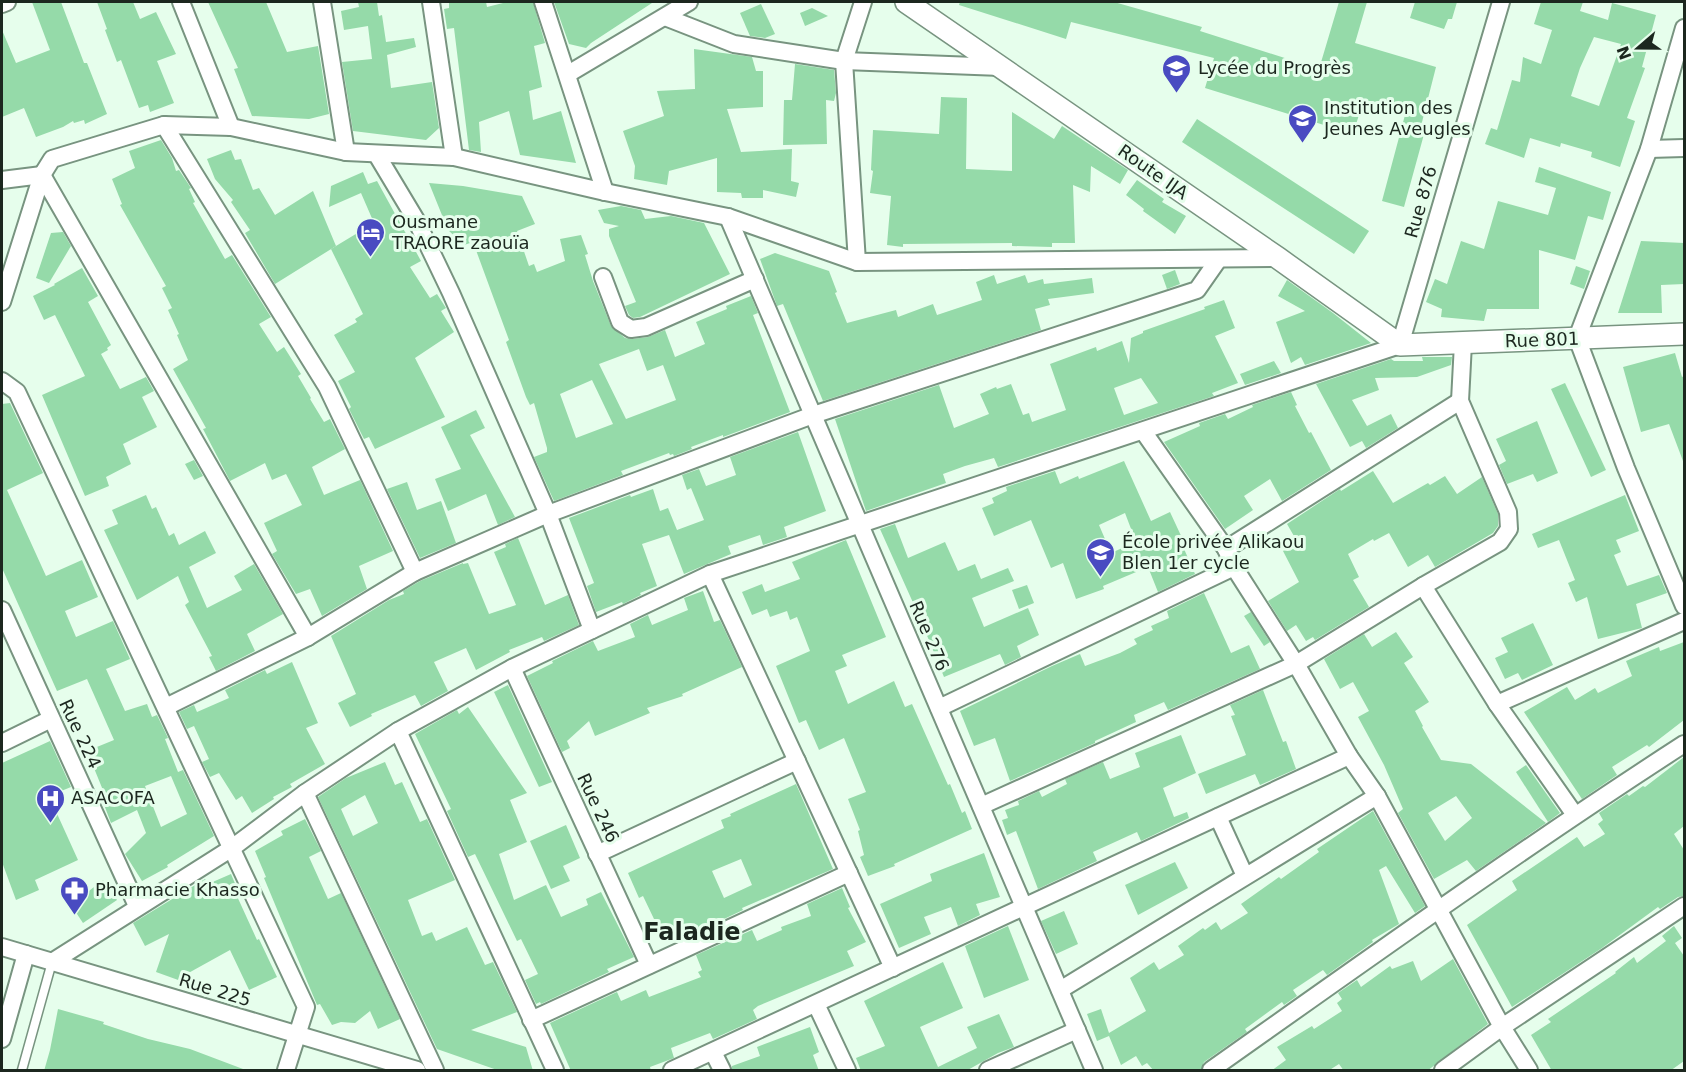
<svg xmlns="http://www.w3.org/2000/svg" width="1686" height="1072" viewBox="0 0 1686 1072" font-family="'DejaVu Sans',sans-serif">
	<rect width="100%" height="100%" fill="#e6feec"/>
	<!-- building -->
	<g fill="#95daa9" fill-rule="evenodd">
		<path d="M32,2H61L84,63H87L107,114L85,124L84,120L74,123L73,121L63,127L36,137L24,108L2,117V30L16,63L50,50Z"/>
		<path d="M97,2H133L140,19L156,12L176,54L157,61L174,103L150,112L148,105L139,108L121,60L117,62L105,30L107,29Z"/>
		<path d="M208,2H266L287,52L318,46L329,114L309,119L252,116L234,69L238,68Z"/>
		<path d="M358,2H377L379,16L382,15L386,42L414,38L416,47L387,55L391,88L432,82L439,128L426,140L353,131L342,62L372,59L368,26L344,30L341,11L359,7Z"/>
		<path d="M449,2H486L487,7L507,2H533L545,43L534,46L542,87L529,91L533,120L561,111L576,163L520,155L509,111L479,122L481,152L469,150L454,28L447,29L444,9L449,8Z"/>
		<path d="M554,2H627L652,3L591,43L586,48L569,44Z"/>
		<path d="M960,2H1114L1202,27L1200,31L1319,69L1339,2H1367L1355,43L1436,67L1421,126L1426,127L1404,207L1382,201L1405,115L1363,102L1353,134L1205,88L1214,58L1071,22L1066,39L959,5Z"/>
		<path d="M1415,2H1457L1452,19H1448L1444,29L1410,18Z"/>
		<path d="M1541,2H1583L1580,11L1608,20L1612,3L1656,15L1642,67L1645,68L1627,118L1635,121L1620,167L1591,157L1592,152L1561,143L1560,147L1530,138L1524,158L1485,144L1491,128L1497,130L1512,80L1520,82L1523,57L1541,64L1552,30L1534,24ZM1594,37L1621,44L1599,106L1571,96L1580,68Z"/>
		<path d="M761,4L775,34L765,38L750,36L740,13Z"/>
		<path d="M812,8L828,16L805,26L800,13Z"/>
		<path d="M694,49L752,57L756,71H763V107L727,109L741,152L792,149L791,181L799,183L796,197L763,190V198H742L741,193L717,192V158L669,171L667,185L634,179L635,166L623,131L664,116L657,91L695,89Z"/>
		<path d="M795,64L834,70L836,93L834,101L826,100L827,144L783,145L784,100H792Z"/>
		<path d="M941,97L967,98L966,169L1012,171V112L1054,139L1062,126L1128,170L1120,184L1091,166L1090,192L1073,185L1075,243H1052V247L1012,246V243L903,244V247L887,245L891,196L870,193L873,171L871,170L873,130L939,134Z"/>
		<path d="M1197,119L1369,231L1354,254L1182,142Z"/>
		<path d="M161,140L172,158L176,171L179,170L191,188L189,189L195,202L193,203L225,259L232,255L269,314L271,317L259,324L277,352L284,347L301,374L298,376L311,398L310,399L324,422L330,419L345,449L312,467L324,495L360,480L393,551L359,566L367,589L322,616L310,589L296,594L272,554L277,551L264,523L302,505L286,474L272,480L265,463L230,481L203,429L206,428L173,369L188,360L177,335L179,334L168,310L172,308L162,288L166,286L120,205L122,204L112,179L135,168L129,151Z"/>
		<path d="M231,150L235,160L241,159L253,190L259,188L275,215L313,191L336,246L275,284L245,233L250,230L231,202L233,200L215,179L207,159Z"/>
		<path d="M1539,167L1611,192L1603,220L1588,216L1575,260L1539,250V309H1487L1484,321L1441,317L1442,309L1426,302L1435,279L1447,284L1461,241L1484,249L1498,201L1548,215L1556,188L1535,182Z"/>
		<path d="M363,172L368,184L377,181L421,261L410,267L430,298L437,294L446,308L441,311L454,332L415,358L445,417L375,449L369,437L364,439L349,409L351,407L338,381L355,372L334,335L357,322L355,319L363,314L331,249L374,223L361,193L329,207L331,186Z"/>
		<path d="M1137,180L1164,199L1162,202L1186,216L1175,234L1143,211L1144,209L1126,195Z"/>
		<path d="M429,183L463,186L522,196L535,224L517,231L529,266L534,264L537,272L565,261L560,239L581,235L588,254L585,255L593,281L611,326L625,338L632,339L648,337L665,330L675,357L705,344L696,322L727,309L726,306L751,296L758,313L753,315L790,412L723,437V435L691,447L692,449L674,456L673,454L670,455L669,453L621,471L623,475L554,501L534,457L547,452V448L534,403L530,405L526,397L506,342L509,340L473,242L464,245L448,230ZM639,349L647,371L663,365L676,400L626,419L599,364ZM592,380L613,424L576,438L560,394Z"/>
		<path d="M621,206L641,210L645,219L671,216L704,223L730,274L640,317L633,318L629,315L625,306L636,302L609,236V229L619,226L604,223L598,210Z"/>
		<path d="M63,232L71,246L49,283L36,278L51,233Z"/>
		<path d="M1641,241L1684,243V284L1661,285L1662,313H1618Z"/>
		<path d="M775,253L829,271L837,292L835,293L847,323L896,310L898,317L933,304L937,315L982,300L976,282L994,275L997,284L1025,275L1028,283L1043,279L1044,284L1092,278L1094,293L1048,299L1050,305L1035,309L1041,330L823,401L783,304L777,306L760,259Z"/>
		<path d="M1576,266L1590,271L1584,289L1570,284Z"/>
		<path d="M82,268L98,296L88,302L111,345L107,348L108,350L101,354L120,389L146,377L154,391L142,397L157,427L123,444L131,464L106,477L109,486L85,496L42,395L85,376L55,315L44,320L33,296L55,285L54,284Z"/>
		<path d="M1175,270L1180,284L1167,289L1162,275Z"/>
		<path d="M1287,280L1333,313L1371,343L1305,365L1301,357L1291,363L1276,322L1305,311L1278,296Z"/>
		<path d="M1224,300L1235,328L1215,336L1238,383L1212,393L1214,396L998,467L994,458L965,466L943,474L946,483L866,511L835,419L939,385L954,428L989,414L980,394L996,387L997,389L1011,384L1023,415L1029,413L1032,422L1066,410L1050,364L1096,347L1097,351L1122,341L1129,363L1131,338L1143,333V331L1205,309L1204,307ZM1141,378L1158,403L1124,415L1114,388Z"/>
		<path d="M1675,353L1682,377L1684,376V461H1683L1669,424L1641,432L1623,367Z"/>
		<path d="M1422,357H1452L1451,365L1417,377L1375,378L1379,390L1352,400L1367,426L1391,414L1398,428L1366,448L1362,441L1350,447L1316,384L1391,359L1394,361H1423Z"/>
		<path d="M1274,361L1281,373L1245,385L1240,374Z"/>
		<path d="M1565,383L1606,470L1591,477L1551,389Z"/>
		<path d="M1291,392L1297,405L1295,406L1309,433L1311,432L1331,470L1282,501L1270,479L1244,496L1253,510L1225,529L1164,442L1200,426L1199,423L1225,414L1228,419L1253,407L1252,405Z"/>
		<path d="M10,403L43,473L7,490L46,576L82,560L98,597L65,611L76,637L113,621L130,659L106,669L125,711L147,704L152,717L157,715L168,738L165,739L178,772L183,770L214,836L167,865L168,867L142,881L125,854L146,833L137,810L111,823L103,802L107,800L87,751L114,740L87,679L57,691L2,568V404ZM171,776L187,814L161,827L145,786Z"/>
		<path d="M476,410L485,428L470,435L515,517L498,525L486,494L448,511L435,479L461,469L441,427Z"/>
		<path d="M1537,421L1558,473L1537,482L1533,474L1507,484L1499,465L1506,461L1496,439Z"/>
		<path d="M798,432L826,511L784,527L787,537L763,545L760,535L728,546L731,554L684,574L669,535L642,544L657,586L640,593L641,595L623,604L622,602L596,612L587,586L594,583L569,518L630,495L631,497L653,489L660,511L668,508L677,530L704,520L691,488L687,490L682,475L699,469L706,486L736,475L730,457Z"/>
		<path d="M194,460L203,476L194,480L185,464Z"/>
		<path d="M1124,461L1151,521L1170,512L1183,540L1181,542L1195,574L1158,592L1148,567L1103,586L1104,589L1076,599L1063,563L1051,568L1031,520L994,536L982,508L994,503L992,498L1007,491L1006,487L1055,471L1060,484L1078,476L1079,479ZM1125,513L1136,542L1111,553L1099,525Z"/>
		<path d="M1373,471L1393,503L1428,483L1430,485L1445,476L1457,494L1482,477L1498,514V526L1493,533L1435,567L1428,555L1408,567L1389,533L1374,541L1373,539L1348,554L1359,577L1353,580L1369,607L1315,640L1313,637L1306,641L1296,625L1287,631L1268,601L1299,582L1283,551L1298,543L1287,524L1340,489L1341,491Z"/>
		<path d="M407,482L417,510L441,501L456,543L420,558L387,489Z"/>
		<path d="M146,495L152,509L156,507L169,536L174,533L179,545L205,531L216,553L189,567L207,608L242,590L234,576L254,564L283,614L247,634L255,651L216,671L209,657L212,656L185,605L189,602L178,576L137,600L104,530L118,524L112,510Z"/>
		<path d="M1625,495L1639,531L1616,540L1621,552L1614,555L1627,586L1659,575L1667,593L1636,604L1642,628L1598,639L1587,597L1576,602L1568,583L1575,580L1559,540L1538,548L1532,534Z"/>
		<path d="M895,524L908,558L945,542L958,571L975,564L981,579L1008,568L1014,581L972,598L984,627L1028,608L1039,635L1017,646L1021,657L1005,665L1000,654L944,677L919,616L880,529Z"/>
		<path d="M518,538L545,605L568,595L579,625L544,641L542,637L509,650L510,652L476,670L466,648L434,662L448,691L421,706L415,695L371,714L372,716L350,727L338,703L356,694L331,636L389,600L404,594L403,591L420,581L463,563V564L468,563L489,614L516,605L494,552L506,547L505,544Z"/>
		<path d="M846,540L886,637L842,655L847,666L835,671L848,704L894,681L905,707L912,704L948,785L950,784L962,813L965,811L972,829L894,864L895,866L868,876L860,857L864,855L858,831L860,830L848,799L866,792L844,738L819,750L806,720L799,723L776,666L810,651L797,617L790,620L787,611L770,617L767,609L752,615L742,592L762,584L765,592L800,579L792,562Z"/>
		<path d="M1027,585L1034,603L1019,609L1012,590Z"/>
		<path d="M703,591L714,622L720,620L742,667L682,694L683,696L647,708L650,713L595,736L589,721L567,741L570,748L562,752L527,676L553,663L552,661L593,641L598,651L635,637L630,624L648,615L652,625L688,610L684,598Z"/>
		<path d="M1204,593L1231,653L1249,645L1260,669L1168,710L1164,702L1134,715L1136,722L1095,741V743L1010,781L995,738L974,746L960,711L1052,666L1080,654L1085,666L1120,653L1137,644L1134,639L1153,630L1151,626L1169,618L1167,611Z"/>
		<path d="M1251,612L1270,642L1264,646L1244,616Z"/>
		<path d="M1533,623L1553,665L1522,680L1518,673L1505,679L1495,658L1508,652L1501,638Z"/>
		<path d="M1396,632L1413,657L1404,663L1429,702L1415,711L1423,726L1422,727L1441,760L1471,764L1546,823L1476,871L1467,860L1434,879L1398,813L1403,809L1384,765L1358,717L1369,711L1353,682L1340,689L1324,659L1364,634L1372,647ZM1456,796L1472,818L1445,841L1428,813Z"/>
		<path d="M1684,642V720L1649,747L1647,745L1612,767L1617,775L1582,799L1524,712L1567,687L1575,700L1595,688L1598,693L1632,676L1626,661L1659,647L1660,651Z"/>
		<path d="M292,662L318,723L306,728L325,764L290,784L292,787L273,797L274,799L252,813L242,796L236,800L219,773L210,777L202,762L209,759L194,726L187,729L179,712L194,705L197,712L229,698L225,690L265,670L267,674Z"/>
		<path d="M508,685L552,782L539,787L494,692Z"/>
		<path d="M1263,690L1283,742L1286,741L1296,769L1260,785L1255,774L1206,794L1198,774L1246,755L1231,716L1235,715L1230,705Z"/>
		<path d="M468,707L527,793L510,800L527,842L499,854L514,900L546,885L561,917L588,905L586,899L601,892L634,957L607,969L609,972L541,1004L540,1002L536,1004L525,980L538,974L521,939L517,941L475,854L468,857L447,811L451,809L415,734L457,710L459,714Z"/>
		<path d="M1181,735L1196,773L1163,788L1174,817L1187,812L1189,818L1141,841L1137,832L1093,852L1097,861L1038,889L1016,831L1007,835L1002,820L1008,818L1005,810L1019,805L1018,801L1039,791L1042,797L1067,784L1065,779L1103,762L1110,779L1140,767L1135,753Z"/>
		<path d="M50,741L71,787L49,796L78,860L35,880L39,890L16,900L2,862V763Z"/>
		<path d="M1684,757V826L1674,834L1684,850V896L1678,897L1660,909L1658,907L1602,948L1512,1007L1467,925L1517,890L1512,881L1577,837L1584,847L1605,834L1598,824L1603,820L1599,813L1627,794L1629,796L1643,786L1645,787Z"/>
		<path d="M385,762L395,785L402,782L420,822L427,819L455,880L408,900L422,936L432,932L436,941L467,927L485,965L493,962L517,1012L471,1030L526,1047L533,1071H500L437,1049L318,797L346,778ZM365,795L378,823L353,836L341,809Z"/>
		<path d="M1526,765L1560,813L1548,822L1516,772Z"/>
		<path d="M796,784L833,869L742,908L743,910L688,936L687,932L665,942L643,896L639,898L628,873L724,828L721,820L731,816L730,814ZM741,859L752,885L724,898L712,871Z"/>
		<path d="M1373,811L1425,906L1415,913L1386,866L1379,870L1399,924L1372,940L1373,942L1327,975L1323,970L1293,990L1297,996L1284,1005L1282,1002L1245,1029L1247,1032L1204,1062L1201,1071H1154L1147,1063L1142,1066L1136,1056L1121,1065L1109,1036L1097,1041L1087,1014L1101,1009L1109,1033L1146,1011L1130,978L1154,962L1159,970L1184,955L1178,946L1203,928L1205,930L1216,922L1221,930L1248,913L1241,904L1279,877L1281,879L1319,852L1317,849Z"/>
		<path d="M305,819L321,851L309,857L328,899L341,893L400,1019L378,1029L370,1011L355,1023L341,1022L332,1025L320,1004L317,1005L264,878L266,877L255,851L283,835L281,831Z"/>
		<path d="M566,825L580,858L563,866L570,881L551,889L530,841Z"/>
		<path d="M984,853L1000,897L976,904L980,915L958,926L951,907L924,917L931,934L899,948L880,904L932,881L930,874Z"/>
		<path d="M1175,862L1188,888L1138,915L1125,885Z"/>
		<path d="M231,874L239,893L236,894L257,940L259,939L277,977L249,990L230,950L183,976L181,981L156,972L169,934L145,946L133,923L205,879L208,884Z"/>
		<path d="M103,880L117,900L83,923L71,905Z"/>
		<path d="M842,888L850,907L848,908L866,942L847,951L854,966L758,1006L753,1010L757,1019L713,1039L710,1033L671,1048L674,1058L650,1067L651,1071H571L550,1023L617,992L621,1001L646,990L649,997L701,977L698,972L702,970L696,955L752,930L757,941L782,930L781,927L811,916L807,904Z"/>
		<path d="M1064,911L1078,944L1056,954L1041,921Z"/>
		<path d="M1008,926L1029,980L984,998L965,946Z"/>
		<path d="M1674,926L1682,938L1675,943L1684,956V1061L1670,1071H1552L1531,1035L1551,1022L1548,1019L1616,973L1615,972L1634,957L1637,963L1666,941L1662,936Z"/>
		<path d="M1453,959L1488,1024L1427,1071H1344L1339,1064L1328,1071H1271L1286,1060L1277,1047L1312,1026L1314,1029L1342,1011L1337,1003L1342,999L1338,993L1357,980L1361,987L1390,966L1392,969L1413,961L1421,981Z"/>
		<path d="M943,962L963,1008L920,1027L938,1067L977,1048L967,1027L999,1014L1014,1047L998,1053L966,1071H861L856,1058L885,1046L864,1001Z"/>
		<path d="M58,1009L104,1022L103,1024L148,1039L190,1049L243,1069V1071H44L50,1050Z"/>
		<path d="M810,1027L819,1052L813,1055L819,1071H732V1066L760,1056L757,1047Z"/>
	</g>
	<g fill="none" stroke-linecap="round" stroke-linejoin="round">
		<defs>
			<path id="service" d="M22,1070L52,962"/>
			<g id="minor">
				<path d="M181,2L231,127"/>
				<path d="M322,2L346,152"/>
				<path d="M431,2L454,157"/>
				<path d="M543,2L605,192"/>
				<path d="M2,4L7,2"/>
				<path d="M665,17L734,44L844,61L1001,67"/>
				<path d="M1684,28L1649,149L1577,338L1626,468L1684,606"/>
				<path d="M568,74L689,2"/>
				<path d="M164,125L327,387L415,572"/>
				<path d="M1649,149L1684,148"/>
				<path d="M377,155L416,220L451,293L548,514L592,630"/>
				<path d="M42,175L308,637"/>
				<path d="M2,180L42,175"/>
				<path d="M728,217L1094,1070"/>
				<path d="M857,262L844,61L863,2"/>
				<path d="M603,277L620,322L631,329L646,327L755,279"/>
				<path d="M2,302L42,175L52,159L164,125L231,127L346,152L454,157L605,192L728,217L857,262L1278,258"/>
				<path d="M2,381L17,392L306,1007L286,1070"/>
				<path d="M1143,431L1226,549L1234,567L1296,664L1349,756L1377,796L1502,1027L1529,1070"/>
				<path d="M1226,549L1460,401"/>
				<path d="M710,574L893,968"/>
				<path d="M1423,586L1497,704L1575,815"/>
				<path d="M2,610L137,906"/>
				<path d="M512,668L649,965"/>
				<path d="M1497,704L1684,621"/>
				<path d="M166,707L308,637L415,572L548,514L813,415L1197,290L1218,260"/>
				<path d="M939,708L1234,567"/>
				<path d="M398,731L555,1070"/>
				<path d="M2,743L51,719"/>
				<path d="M305,793L435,1070"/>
				<path d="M981,806L1296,664L1423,586L1500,542L1509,529L1508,512L1460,401L1463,343"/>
				<path d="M1218,817L1245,876"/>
				<path d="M597,854L797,761"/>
				<path d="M2,947L417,1070"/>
				<path d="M52,962L232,848L305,793L398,731L512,668L710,574L1400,345L1501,2"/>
				<path d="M1060,990L1377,796"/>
				<path d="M816,1004L847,1070"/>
				<path d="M531,1020L849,873"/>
				<path d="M2,1039L26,954"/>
				<path d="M713,1052L722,1070"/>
				<path d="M672,1070L1349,756"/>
				<path d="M988,1070L1077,1030"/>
				<path d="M1211,1070C1368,959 1523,848 1684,744"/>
				<path d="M1443,1070L1502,1027L1684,906"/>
			</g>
			<path id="tertiary" d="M906,2L1278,258L1400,345L1684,334"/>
		</defs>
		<!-- service casing -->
		<use href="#service" stroke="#789480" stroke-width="11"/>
		<!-- minor casing -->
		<use href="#minor" stroke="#789480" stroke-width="20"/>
		<!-- tertiary casing -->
		<use href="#tertiary" stroke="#789480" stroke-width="24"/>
		<!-- service -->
		<use href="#service" stroke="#fff" stroke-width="8"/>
		<!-- minor -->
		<use href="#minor" stroke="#fff" stroke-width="16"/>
		<!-- tertiary -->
		<use href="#tertiary" stroke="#fff" stroke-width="21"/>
	</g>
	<!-- icons -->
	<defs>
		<symbol id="school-pin" viewBox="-11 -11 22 30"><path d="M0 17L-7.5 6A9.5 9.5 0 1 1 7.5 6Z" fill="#494bc1" stroke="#e6feec"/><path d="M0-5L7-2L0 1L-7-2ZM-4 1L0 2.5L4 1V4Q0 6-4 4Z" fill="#fff"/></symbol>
		<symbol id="hotel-pin" viewBox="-11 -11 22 30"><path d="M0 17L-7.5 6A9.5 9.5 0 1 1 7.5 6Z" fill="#494bc1" stroke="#e6feec"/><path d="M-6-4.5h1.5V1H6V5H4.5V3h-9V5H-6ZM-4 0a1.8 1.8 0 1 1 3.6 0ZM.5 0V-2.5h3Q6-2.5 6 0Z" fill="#fff"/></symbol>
		<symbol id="hospital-pin" viewBox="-11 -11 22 30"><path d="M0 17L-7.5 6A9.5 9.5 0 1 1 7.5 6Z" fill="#494bc1" stroke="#e6feec"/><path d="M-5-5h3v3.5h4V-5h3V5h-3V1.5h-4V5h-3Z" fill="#fff"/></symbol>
		<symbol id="pharmacy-pin" viewBox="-11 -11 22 30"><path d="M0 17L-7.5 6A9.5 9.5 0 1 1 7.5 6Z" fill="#494bc1" stroke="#e6feec"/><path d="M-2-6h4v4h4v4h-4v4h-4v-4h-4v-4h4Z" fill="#fff"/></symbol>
	</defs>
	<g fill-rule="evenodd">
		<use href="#school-pin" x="1160" y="52" width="33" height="45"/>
		<use href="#school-pin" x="1286" y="102" width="33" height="45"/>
		<use href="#hotel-pin" x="354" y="216" width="33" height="45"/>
		<use href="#school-pin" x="1084" y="536" width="33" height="45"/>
		<use href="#hospital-pin" x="34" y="782" width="33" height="45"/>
		<use href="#pharmacy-pin" x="58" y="874" width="33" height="45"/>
	</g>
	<g text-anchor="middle" stroke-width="6" stroke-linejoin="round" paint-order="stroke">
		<!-- poi labels -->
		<g font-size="18" fill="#1c271f" stroke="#e6feec" text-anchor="start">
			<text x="1198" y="74">Lycée du Progrès</text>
			<text x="1324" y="114">Institution des<tspan x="1324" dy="21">Jeunes Aveugles</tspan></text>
			<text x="392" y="228">Ousmane<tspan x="392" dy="21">TRAORE zaouïa</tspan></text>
			<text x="1122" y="548">École privée Alikaou<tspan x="1122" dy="21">Blen 1er cycle</tspan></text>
			<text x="71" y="804">ASACOFA</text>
			<text x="95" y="896">Pharmacie Khasso</text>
		</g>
		<!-- street labels -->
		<g font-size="18" fill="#1c271f" stroke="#e6feec">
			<text transform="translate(1153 172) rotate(35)" y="6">Route IJA</text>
			<text transform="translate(1421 202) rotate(-74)" y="6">Rue 876</text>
			<text transform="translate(1542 340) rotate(-2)" y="6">Rue 801</text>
			<text transform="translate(929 636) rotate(67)" y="6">Rue 276</text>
			<text transform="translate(80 734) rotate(65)" y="6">Rue 224</text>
			<text transform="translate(598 808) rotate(65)" y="6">Rue 246</text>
			<text transform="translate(215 990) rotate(17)" y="6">Rue 225</text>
		</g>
		<!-- district labels -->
		<g font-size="24" font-weight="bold" fill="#1c271f" stroke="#e6feec">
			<text x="692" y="940">Faladie</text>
		</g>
	</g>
	<!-- border -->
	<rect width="1686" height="1072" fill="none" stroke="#1c271f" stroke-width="6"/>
	<!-- north arrow -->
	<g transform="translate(1638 48) rotate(250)" stroke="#e6feec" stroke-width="4.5" paint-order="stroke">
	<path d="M0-4.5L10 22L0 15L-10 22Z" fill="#1c271f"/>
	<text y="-9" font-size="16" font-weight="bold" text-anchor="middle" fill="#1c271f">N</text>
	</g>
</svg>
